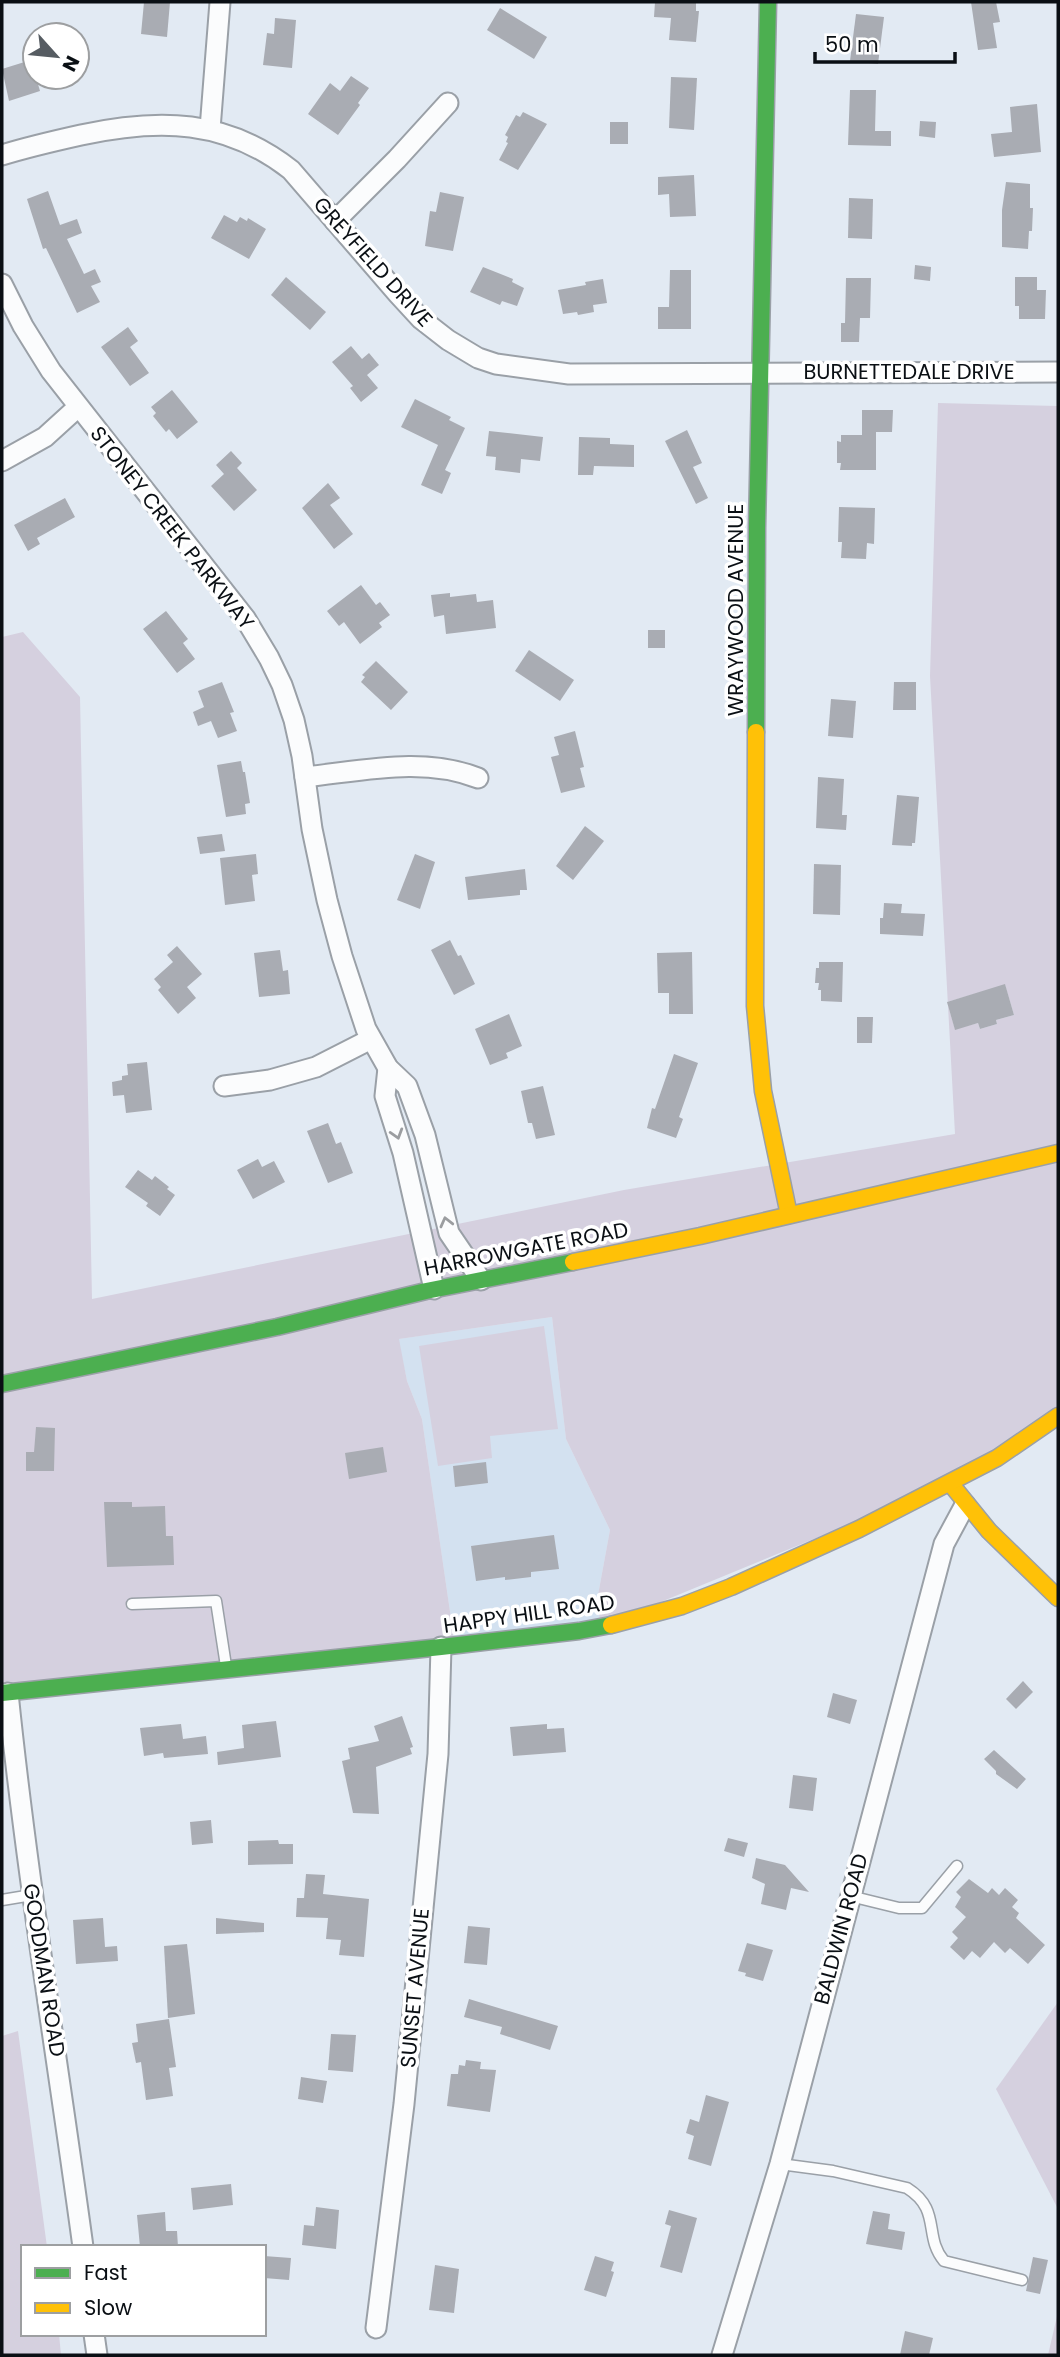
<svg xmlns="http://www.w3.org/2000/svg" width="1060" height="2357" viewBox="0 0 1060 2357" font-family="Poppins,sans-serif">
	<rect width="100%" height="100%" fill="#e2eaf3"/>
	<!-- built -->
	<path fill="#d3e1f0" d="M552,1317L566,1439L610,1530L598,1595L600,1627L455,1646L422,1419L407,1381L398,1339Z"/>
	<!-- green -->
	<g fill="#d5d0df" fill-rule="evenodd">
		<path d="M938,403L1058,406V1416L950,1483L600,1627L598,1595L610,1530L566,1439L552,1317L399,1339L407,1381L422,1419L455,1646L2,1695V637L23,632L80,697L92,1299L624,1190L955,1134L930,676ZM1005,985L1014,1015L996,1020L997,1024L980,1029L978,1023L955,1029L947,1002Z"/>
		<path d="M544,1326L558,1429L490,1436L492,1458L438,1466L419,1346Z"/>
		<path d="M1058,2002V2209L996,2089Z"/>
		<path d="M18,2031L47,2247H23V2334H59L61,2355H2V2036Z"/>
		<path d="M1058,2312V2355H1048Z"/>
	</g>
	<!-- building -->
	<g fill="#a9acb3">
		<path d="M144,2H170L167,37L141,34Z"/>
		<path d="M655,2H696V11H699L696,42L669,40L671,18L654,17Z"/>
		<path d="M971,2H996L1000,22L993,23L997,48L978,50Z"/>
		<path d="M500,8L547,37L534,59L487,30Z"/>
		<path d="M856,14L884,17L878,64L850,61Z"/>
		<path d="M275,18L296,20L292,68L263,65L267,33L274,34Z"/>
		<path d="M31,60L40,91L9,101L2,69Z"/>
		<path d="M351,76L369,88L358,103L360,105L338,135L308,114L330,83L340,91Z"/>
		<path d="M671,77L697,78L694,130L669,128Z"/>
		<path d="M850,90H876L875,131H891V146L848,145Z"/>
		<path d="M1037,104L1041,152L994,157L991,134L1012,132L1010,107Z"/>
		<path d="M523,112L547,124L518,170L499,160L508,143L506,142L508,137L505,135L516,115L520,117Z"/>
		<path d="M920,121L936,122L935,138L919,136Z"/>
		<rect x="610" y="122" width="18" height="22"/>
		<path d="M694,175L696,216L670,217L669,194L658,195V177Z"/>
		<path d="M1006,182L1030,184V208H1033L1032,231H1029L1028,249L1002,247V210Z"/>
		<path d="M48,191L60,225L77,219L82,233L67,239L84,274L95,269L101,282L91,286L100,302L77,313L46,248L43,249L27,199Z"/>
		<path d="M440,192L464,197L453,251L425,246L430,211L436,212Z"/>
		<path d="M849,198L873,199L872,239L848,238Z"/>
		<path d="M224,215L237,222L240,217L247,221L248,218L266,229L249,259L211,238Z"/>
		<path d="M915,265L931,267L930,281L914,279Z"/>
		<path d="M483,267L513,279L512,282L524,288L517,306L502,301L500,305L470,292Z"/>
		<path d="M670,270H691V329H658V307H669Z"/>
		<path d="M286,277L326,312L310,330L271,295Z"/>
		<path d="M1015,277H1037V290H1046L1045,319H1019V306H1015Z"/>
		<path d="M846,278H871L870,318H860L859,342H841V323H845Z"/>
		<path d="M603,279L607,303L593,305L594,312L578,315L577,312L563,314L558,290L586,285L585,282Z"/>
		<path d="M128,327L138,341L130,347L149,373L130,386L101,347Z"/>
		<path d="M351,346L362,359L369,353L379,365L367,375L378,388L361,402L350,388L353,386L332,362Z"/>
		<path d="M172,390L198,422L177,439L169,429L166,432L153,416L156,413L151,407Z"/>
		<path d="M415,399L451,417L449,420L465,428L445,470L451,473L442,494L421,485L438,445L401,427Z"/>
		<path d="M862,410H893L892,432H876V470H840L841,463H837V441L841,442V435H862Z"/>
		<path d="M687,430L702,463L693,467L708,498L696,504L665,441Z"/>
		<path d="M489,431L543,437L540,461L521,459L520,473L495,470L496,457L486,456Z"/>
		<path d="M579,437L610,438V444L634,445V467L594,466L593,475H578Z"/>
		<path d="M231,451L242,463L237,468L257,490L234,511L211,486L224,474L216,465Z"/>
		<path d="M328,483L340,498L330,505L353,534L334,549L302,508Z"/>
		<path d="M65,498L75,517L37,538L40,544L28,551L14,525Z"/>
		<path d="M839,507L875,508L874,544L867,543L866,559L841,558L842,542H838Z"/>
		<path d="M361,585L376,605L380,602L390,615L379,623L382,627L360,644L344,622L339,626L327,611Z"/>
		<path d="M450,593V597L476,594L477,602L493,600L496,628L446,634L444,615L434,617L431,595Z"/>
		<path d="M166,611L188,639L183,643L195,659L177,673L143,629Z"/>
		<rect x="648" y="630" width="17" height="18"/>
		<path d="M529,650L574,680L560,701L515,671Z"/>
		<path d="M376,661L408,692L391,710L361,682L365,677L362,675Z"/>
		<path d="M222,682L234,712L230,713L237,731L218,738L211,721L198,726L193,712L204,707L198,691Z"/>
		<path d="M894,682H916V710H893Z"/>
		<path d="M831,699L856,701L853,738L828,736Z"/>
		<path d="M575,731L584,767L580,768L585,787L561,793L551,757L559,755L554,737Z"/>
		<path d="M241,761L243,772H245L250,803L245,804L246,814L226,817L217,765Z"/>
		<path d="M818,777L844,779L842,815H847L846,830L816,828Z"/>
		<path d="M897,795L919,797L915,843H912V846L892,845Z"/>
		<path d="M585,826L604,841L573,880L556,866Z"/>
		<path d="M222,834L225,851L200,854L197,837Z"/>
		<path d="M256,854L258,874L252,875L255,901L225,905L220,858Z"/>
		<path d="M415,854L435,862L420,909L397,900Z"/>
		<path d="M814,864L841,865L840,915L813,914Z"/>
		<path d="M525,869L527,890H520V895L468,900L465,877Z"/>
		<path d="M884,903L902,904L901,913L925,914L923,936L880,934V918H883Z"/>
		<path d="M450,940L458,956L461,955L475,984L454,995L431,950Z"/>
		<path d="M177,946L202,974L187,987L196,998L178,1014L158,990L161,987L154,979L173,962L167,955Z"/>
		<path d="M280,950L283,971L288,970L290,994L259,997L254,953Z"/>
		<path d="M692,952L693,1014H669V993H658L657,953Z"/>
		<path d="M819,962H843L842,1002L821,1001V990H818L819,983H815L816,968H819Z"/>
		<path d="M1005,984L1014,1015L996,1020L997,1024L980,1029L978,1023L955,1030L947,1002Z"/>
		<path d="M509,1014L522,1046L506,1053L508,1058L490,1065L475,1029Z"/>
		<path d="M857,1017H873L872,1043H857Z"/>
		<path d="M674,1054L698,1063L679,1117L683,1119L676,1138L647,1128L652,1108L655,1109Z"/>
		<path d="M147,1062L152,1110L126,1113L124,1095L113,1096L112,1082L122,1080V1076L128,1075L127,1064Z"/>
		<path d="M543,1086L555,1135L536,1139L532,1123H528L521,1091Z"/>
		<path d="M328,1123L336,1144L341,1142L353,1173L328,1183L307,1131Z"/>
		<path d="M258,1159L262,1167L274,1161L285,1182L253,1199L237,1170Z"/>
		<path d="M138,1170L152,1180L155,1176L169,1187L167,1189L175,1195L160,1216L146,1206L148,1203L125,1187Z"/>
		<path d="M36,1427L55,1428L54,1471H26V1452H34Z"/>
		<path d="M383,1447L387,1472L349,1479L345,1453Z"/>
		<path d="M486,1462L488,1483L455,1487L453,1466Z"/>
		<path d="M104,1502H132V1507L165,1506L166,1536H173L174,1565L107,1567Z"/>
		<path d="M554,1535L559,1569L531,1572V1577L505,1580V1577L476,1581L471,1546Z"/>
		<path d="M1023,1681L1033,1692L1016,1709L1006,1699Z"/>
		<path d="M833,1693L857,1700L850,1724L827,1717Z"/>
		<path d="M402,1716L413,1747L410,1748L412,1754L376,1767L379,1814L353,1813L342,1761L350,1759L348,1748L379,1741L374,1726Z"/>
		<path d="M276,1721L281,1757L218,1765L217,1752L244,1748L242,1725Z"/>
		<path d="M181,1724L183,1739L206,1736L208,1754L164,1758L163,1753L144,1756L140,1728Z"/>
		<path d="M547,1724V1729L564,1728L566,1752L513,1756L510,1727Z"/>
		<path d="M994,1750L1026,1779L1017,1789L996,1774V1771L984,1759Z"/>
		<path d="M793,1775L817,1778L813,1811L789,1808Z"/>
		<path d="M211,1820L213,1843L192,1845L190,1822Z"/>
		<path d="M728,1838L748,1843L744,1857L724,1851Z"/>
		<path d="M278,1840L279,1844H293V1864L248,1865V1841Z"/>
		<path d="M756,1858L785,1865L809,1892L791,1888L786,1910L761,1904L765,1884L752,1878Z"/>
		<path d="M306,1874L325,1875L323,1894L369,1899L364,1957L339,1955L341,1940L326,1939L328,1918L296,1917L297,1898H304Z"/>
		<path d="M969,1879L988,1893L992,1888L999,1895L1005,1888L1018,1900L1012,1907L1019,1913L1016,1918L1045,1945L1028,1964L1010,1948L1005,1953L994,1942L980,1958L972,1951L964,1960L950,1947L958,1938L952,1932L966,1917L955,1907L961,1897L956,1892Z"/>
		<path d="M103,1918L105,1947L117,1946L118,1961L76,1964L73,1920Z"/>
		<path d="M216,1918L264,1923V1932L216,1934Z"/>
		<path d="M468,1926L490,1928L487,1965L464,1963Z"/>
		<path d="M747,1943L773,1950L763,1981L745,1976L746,1973L738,1971Z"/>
		<path d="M187,1944L195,2014L168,2018L164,1946Z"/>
		<path d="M469,1999L558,2026L550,2050L500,2034L502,2027L464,2017Z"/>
		<path d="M169,2019L176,2067L169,2068L173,2096L146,2100L141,2062L136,2063L132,2043L138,2042L136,2024Z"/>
		<path d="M331,2034L356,2035L353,2072L328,2070Z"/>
		<path d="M466,2060L481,2062L480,2069L496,2070L490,2112L447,2106L451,2074H458L459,2065L465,2066Z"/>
		<path d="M301,2077L327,2081L323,2103L298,2099Z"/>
		<path d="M706,2095L729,2102L711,2166L688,2159L694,2136L686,2133L690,2119L699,2122Z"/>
		<path d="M231,2184L233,2205L193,2210L191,2188Z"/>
		<path d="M316,2207L339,2210L336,2249L302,2245L304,2225L314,2226Z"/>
		<path d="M669,2210L697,2218L682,2273L660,2267L671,2226L665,2224Z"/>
		<path d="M873,2211L890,2214L888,2229L905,2232L902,2250L866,2244Z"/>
		<path d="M165,2212L166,2231H177L178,2247H140L137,2215Z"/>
		<path d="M264,2256L291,2258L289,2280L264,2278Z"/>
		<path d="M595,2256L614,2262L611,2271L614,2272L606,2297L584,2290Z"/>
		<path d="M1033,2257L1048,2260L1040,2294L1026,2291Z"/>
		<path d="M435,2265L459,2269L454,2313L429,2310Z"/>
		<path d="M905,2331L933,2338L929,2355H900Z"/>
	</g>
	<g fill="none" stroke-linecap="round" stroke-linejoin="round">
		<defs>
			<g id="lane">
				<path d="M132,1604L216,1601L226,1666"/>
				<path d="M850,1896L899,1908H922L957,1866"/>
				<path d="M2,1900L32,1895"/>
				<path d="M780,2164L833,2171L907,2188C942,2210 923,2236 944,2261L1022,2280"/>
			</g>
			<g id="street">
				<path d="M210,129L220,2"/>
				<path d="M2,155C28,147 54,141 81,135C159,118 226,119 291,170L398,294L421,319L448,340L478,358L496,364L569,374L1058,372"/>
				<path d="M335,221L397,159L448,103"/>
				<path d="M2,284L23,326L51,371L245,618L269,658L282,685L294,720L302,756L312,829L327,900L342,956L366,1029L388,1068L407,1086L425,1135L449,1233L481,1280"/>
				<path d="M2,461L45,437L78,407"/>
				<path d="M305,777C362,771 423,756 478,778"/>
				<path d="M388,1068L385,1096L403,1153L434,1289"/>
				<path d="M224,1086L270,1080L316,1067L371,1039"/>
				<path d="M8,1693C27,1878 58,2062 83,2247"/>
				<path d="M376,2328L404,2104L438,1754L441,1647"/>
				<path d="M94,2334L97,2355"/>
				<path d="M722,2355L780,2164L944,1544L965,1505"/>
			</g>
			<g id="fast">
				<path d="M756,732L757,528L768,2"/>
				<path d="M2,1384L277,1327L426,1291L573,1262"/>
				<path d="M2,1693L441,1647L579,1631L611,1625"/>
			</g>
			<g id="slow">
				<path d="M756,732L755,1006L763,1091L789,1215"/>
				<path d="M573,1262L700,1236L1058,1153"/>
				<path d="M950,1483L989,1531L1058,1598"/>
				<path d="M611,1625L682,1606L731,1587L859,1529L997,1458L1058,1416"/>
			</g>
		</defs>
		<!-- lane casing -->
		<use href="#lane" stroke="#9aa0a7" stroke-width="13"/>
		<!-- street casing -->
		<use href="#street" stroke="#9aa0a7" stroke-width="23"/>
		<!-- fast casing -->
		<use href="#fast" stroke="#9aa0a7" stroke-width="19"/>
		<!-- slow casing -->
		<use href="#slow" stroke="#9aa0a7" stroke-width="19"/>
		<!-- lane -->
		<use href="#lane" stroke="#fbfcfd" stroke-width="10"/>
		<!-- street -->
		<use href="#street" stroke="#fbfcfd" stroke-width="19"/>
		<!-- fast -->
		<use href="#fast" stroke="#4caf50" stroke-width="16"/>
		<!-- slow -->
		<use href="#slow" stroke="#ffc107" stroke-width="16"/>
	</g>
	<!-- one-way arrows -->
	<defs><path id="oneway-chevron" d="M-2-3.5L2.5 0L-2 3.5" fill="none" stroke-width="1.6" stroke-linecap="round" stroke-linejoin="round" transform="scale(1.75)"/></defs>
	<g stroke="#9b9da0">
		<use href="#oneway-chevron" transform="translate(397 1134) rotate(73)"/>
		<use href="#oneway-chevron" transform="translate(446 1222) rotate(-104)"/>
	</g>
	<g text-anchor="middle" stroke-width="7" stroke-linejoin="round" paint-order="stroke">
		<!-- street labels -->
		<g font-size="21" fill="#0a0f14" stroke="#fff">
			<text transform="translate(373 262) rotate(48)" y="7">GREYFIELD DRIVE</text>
			<text x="909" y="379">BURNETTEDALE DRIVE</text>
			<text transform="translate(172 528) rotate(52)" y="7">STONEY CREEK PARKWAY</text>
			<text transform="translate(736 610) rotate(-90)" y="7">WRAYWOOD AVENUE</text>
			<text transform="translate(526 1249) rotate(-11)" y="7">HARROWGATE ROAD</text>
			<text transform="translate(529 1614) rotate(-8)" y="7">HAPPY HILL ROAD</text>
			<text transform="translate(841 1929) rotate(-75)" y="7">BALDWIN ROAD</text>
			<text transform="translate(44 1970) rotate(81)" y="7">GOODMAN ROAD</text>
			<text transform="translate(415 1988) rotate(-85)" y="7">SUNSET AVENUE</text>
		</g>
	</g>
	<!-- border -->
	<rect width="1060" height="2357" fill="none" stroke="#0a0f14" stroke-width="7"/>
	<!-- legend -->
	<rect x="21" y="2245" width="245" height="91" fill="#ffffff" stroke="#9d9fa1" stroke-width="2"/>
	<rect x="35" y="2268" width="35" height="10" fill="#4caf50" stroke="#9d9fa1" stroke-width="2"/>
	<text x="84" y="2280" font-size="21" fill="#0a0f14">Fast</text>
	<rect x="35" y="2303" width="35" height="10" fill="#ffc107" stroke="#9d9fa1" stroke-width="2"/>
	<text x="84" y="2315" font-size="21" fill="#0a0f14">Slow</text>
	<!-- north arrow -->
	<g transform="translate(56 56) rotate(117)"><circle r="33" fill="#ffffff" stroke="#9d9fa1" stroke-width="2"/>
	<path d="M0-5L12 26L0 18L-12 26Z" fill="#565c62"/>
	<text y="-10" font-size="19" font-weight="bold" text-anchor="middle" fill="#0a0f14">N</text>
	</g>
	<!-- scale -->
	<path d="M815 52v10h140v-10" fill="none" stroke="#0a0f14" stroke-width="3.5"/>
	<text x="825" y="52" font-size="21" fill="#0a0f14" stroke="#ffffff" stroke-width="5" paint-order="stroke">50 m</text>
</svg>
